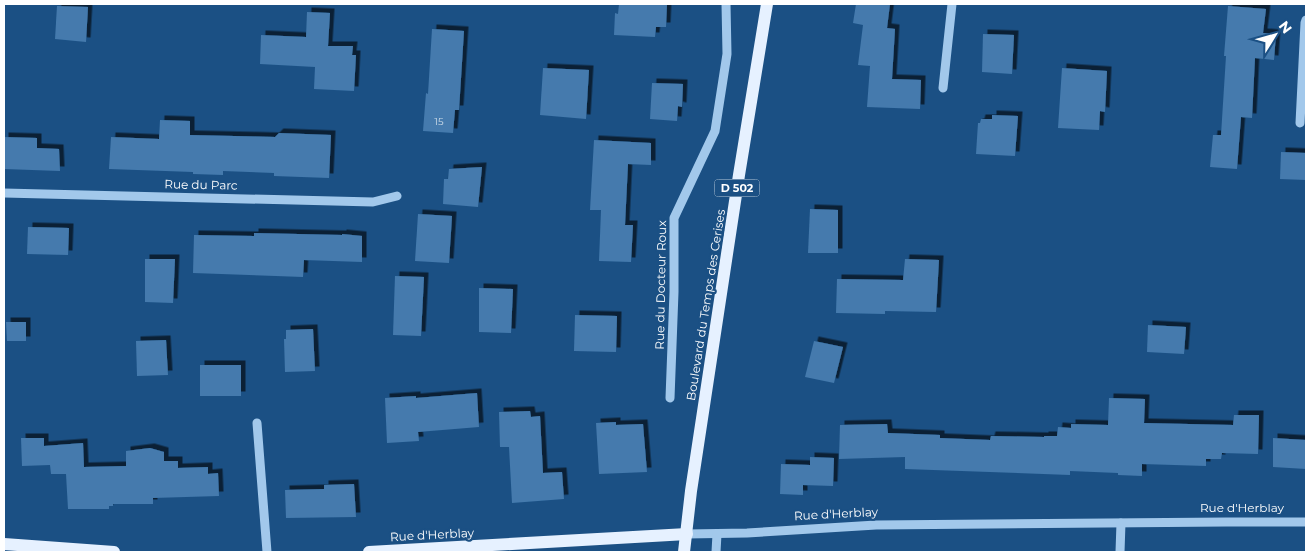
<svg xmlns="http://www.w3.org/2000/svg" width="1310" height="556" viewBox="0 0 1310 556" font-family="Montserrat,sans-serif">
	<defs>
		<filter id="shadow"><feDropShadow dx="4.5" dy="-4.5" stdDeviation="0" flood-color="#0009"/></filter>
	</defs>
	<rect width="100%" height="100%" fill="#1b5084"/>
	<!-- building -->
	<g fill="#447aad" filter="url(#shadow)">
		<path d="M619,4H667L666,27H656L655,37L614,35L615,13L618,14Z"/>
		<path d="M856,4H890L887,28L895,29L892,79L921,80L920,109L867,107L870,66L858,65L863,25L853,23Z"/>
		<path d="M57,6L88,7L86,42L55,39Z"/>
		<path d="M1228,6L1266,9L1263,33L1276,34L1274,60L1255,58L1252,118L1241,117L1237,169L1210,167L1213,135H1221L1226,56H1224Z"/>
		<path d="M307,12L330,13L328,46H353L352,55H356L354,91L314,89L315,67L260,64L261,35L306,37Z"/>
		<path d="M432,29L464,31L459,110H455L453,133L423,131L426,93L428,94Z"/>
		<path d="M983,34L1014,35L1012,74L982,72Z"/>
		<path d="M543,68L589,70L586,119L540,115Z"/>
		<path d="M1062,68L1107,71L1105,112L1100,111L1099,130L1058,128Z"/>
		<path d="M652,83L683,84L682,107L678,106L677,121L650,119Z"/>
		<path d="M992,115L1018,116L1015,156L976,154L978,123H980L981,119H992Z"/>
		<path d="M160,120L190,121V135L275,137L279,133L331,135L329,178L274,176V173L223,171V175L193,174V172L109,169L111,137L159,139Z"/>
		<path d="M4,137L37,138V148L59,149L60,171L4,169Z"/>
		<path d="M594,140L651,143V165L628,164L625,225H633L631,262L599,261L601,210H590Z"/>
		<path d="M1281,152L1306,153V180L1280,179Z"/>
		<path d="M482,167L478,207L443,204L444,179H448L449,169Z"/>
		<path d="M810,209L838,210V253H808Z"/>
		<path d="M418,214L452,216L449,263L415,261Z"/>
		<path d="M28,227L69,228L68,255L27,254Z"/>
		<path d="M254,233L342,235V234L362,236V262L304,260L303,277L193,273L194,235L254,236Z"/>
		<path d="M145,259H175L173,303L145,302Z"/>
		<path d="M905,259L939,260L936,312L885,311V314L836,313L837,279L903,280Z"/>
		<path d="M395,276L424,277L421,336L393,335Z"/>
		<path d="M479,288L513,289L511,333L479,332Z"/>
		<path d="M575,315L617,316L616,352L574,351Z"/>
		<path d="M6,322H26V341H7Z"/>
		<path d="M1148,325L1186,327L1184,354L1147,352Z"/>
		<path d="M313,329L315,371L285,372L284,339H286V330Z"/>
		<path d="M166,340L168,375L137,376L136,341Z"/>
		<path d="M814,341L843,347L834,383L805,377Z"/>
		<rect x="200" y="365" width="41" height="31"/>
		<path d="M477,393L479,427L418,432L419,441L387,443L385,398L416,396V398Z"/>
		<path d="M1109,398L1145,399L1144,423L1233,425L1234,415H1259L1258,454L1222,453L1221,459H1206V466L1142,464V476L1118,475V473L1070,471V475L905,469V457L839,459L840,425L887,424L888,433L940,435V438L990,440L991,436L1044,437V436H1057L1058,427L1071,428V424L1108,425Z"/>
		<path d="M530,411L531,417L540,416L543,473L562,472L564,499L512,503L509,447H500L499,412Z"/>
		<path d="M616,422V425L643,424L647,472L599,474L596,423Z"/>
		<path d="M21,438H44V446L83,443L84,467L126,466V451L150,448L164,452V461H178V468L208,467V474L218,473L219,496L153,498V504H113V506H109V509H68L66,474H51L50,465L22,466Z"/>
		<path d="M1273,438L1306,440V469L1273,467Z"/>
		<path d="M810,457L834,458L833,486L803,485V495L780,494L781,464L810,465Z"/>
		<path d="M354,484L356,517L286,518L285,490L324,489V485Z"/>
	</g>
	<g fill="none" stroke-linecap="round" stroke-linejoin="round">
		<!-- minor -->
		<g stroke="#a2c8eb" stroke-width="9">
			<path d="M943,88L952,4"/>
			<path d="M1300,123L1305,23L1306,20"/>
			<path d="M4,193L373,202L397,196"/>
			<path d="M670,398L674,292V218L715,131L727,54L726,4"/>
			<path d="M257,423L267,552"/>
			<path d="M687,534L747,533L876,525L1226,522H1306"/>
			<path d="M716,552L717,534"/>
			<path d="M1120,552L1121,523"/>
		</g>
		<!-- major -->
		<g stroke="#e6f1ff" stroke-width="12">
			<path d="M4,544L114,552"/>
			<path d="M369,552L687,534"/>
			<path d="M684,552L691,491L739,175L767,4"/>
		</g>
	</g>
	<g text-anchor="middle" stroke-width="4.5" stroke-linejoin="round" paint-order="stroke">
		<!-- number labels -->
		<g font-size="10" fill="#d0deea">
			<text x="439" y="125">15</text>
		</g>
		<!-- shield labels -->
		<rect fill="#1b5084" stroke="#bbcada" stroke-width="1" x="714.5" y="179.5" width="45" height="17" rx="4"/>
		<g font-size="11" font-weight="bold" fill="#fff">
			<text x="737" y="192">D 502</text>
		</g>
		<!-- street labels -->
		<g font-size="12" fill="#fff" stroke="#1b5084">
			<text transform="translate(201 185) rotate(1)" y="4">Rue du Parc</text>
			<text transform="translate(661 285) rotate(-89)" y="4">Rue du Docteur Roux</text>
			<text transform="translate(706 305) rotate(-81)" y="4">Boulevard du Temps des Cerises</text>
			<text x="1242" y="512">Rue d'Herblay</text>
			<text transform="translate(836 514) rotate(-3)" y="4">Rue d'Herblay</text>
			<text transform="translate(432 535) rotate(-3)" y="4">Rue d'Herblay</text>
		</g>
	</g>
	<!-- border -->
	<rect width="1310" height="556" fill="none" stroke="#ffffff" stroke-width="10"/>
	<!-- north arrow -->
	<g transform="translate(1275 35) rotate(53)" stroke="#1b5084" stroke-width="4" paint-order="stroke">
	<path d="M0-4L9 19L0 12L-9 19Z" fill="#ffffff"/>
	<text y="-8" font-size="14" font-weight="bold" text-anchor="middle" fill="#ffffff">N</text>
	</g>
</svg>
